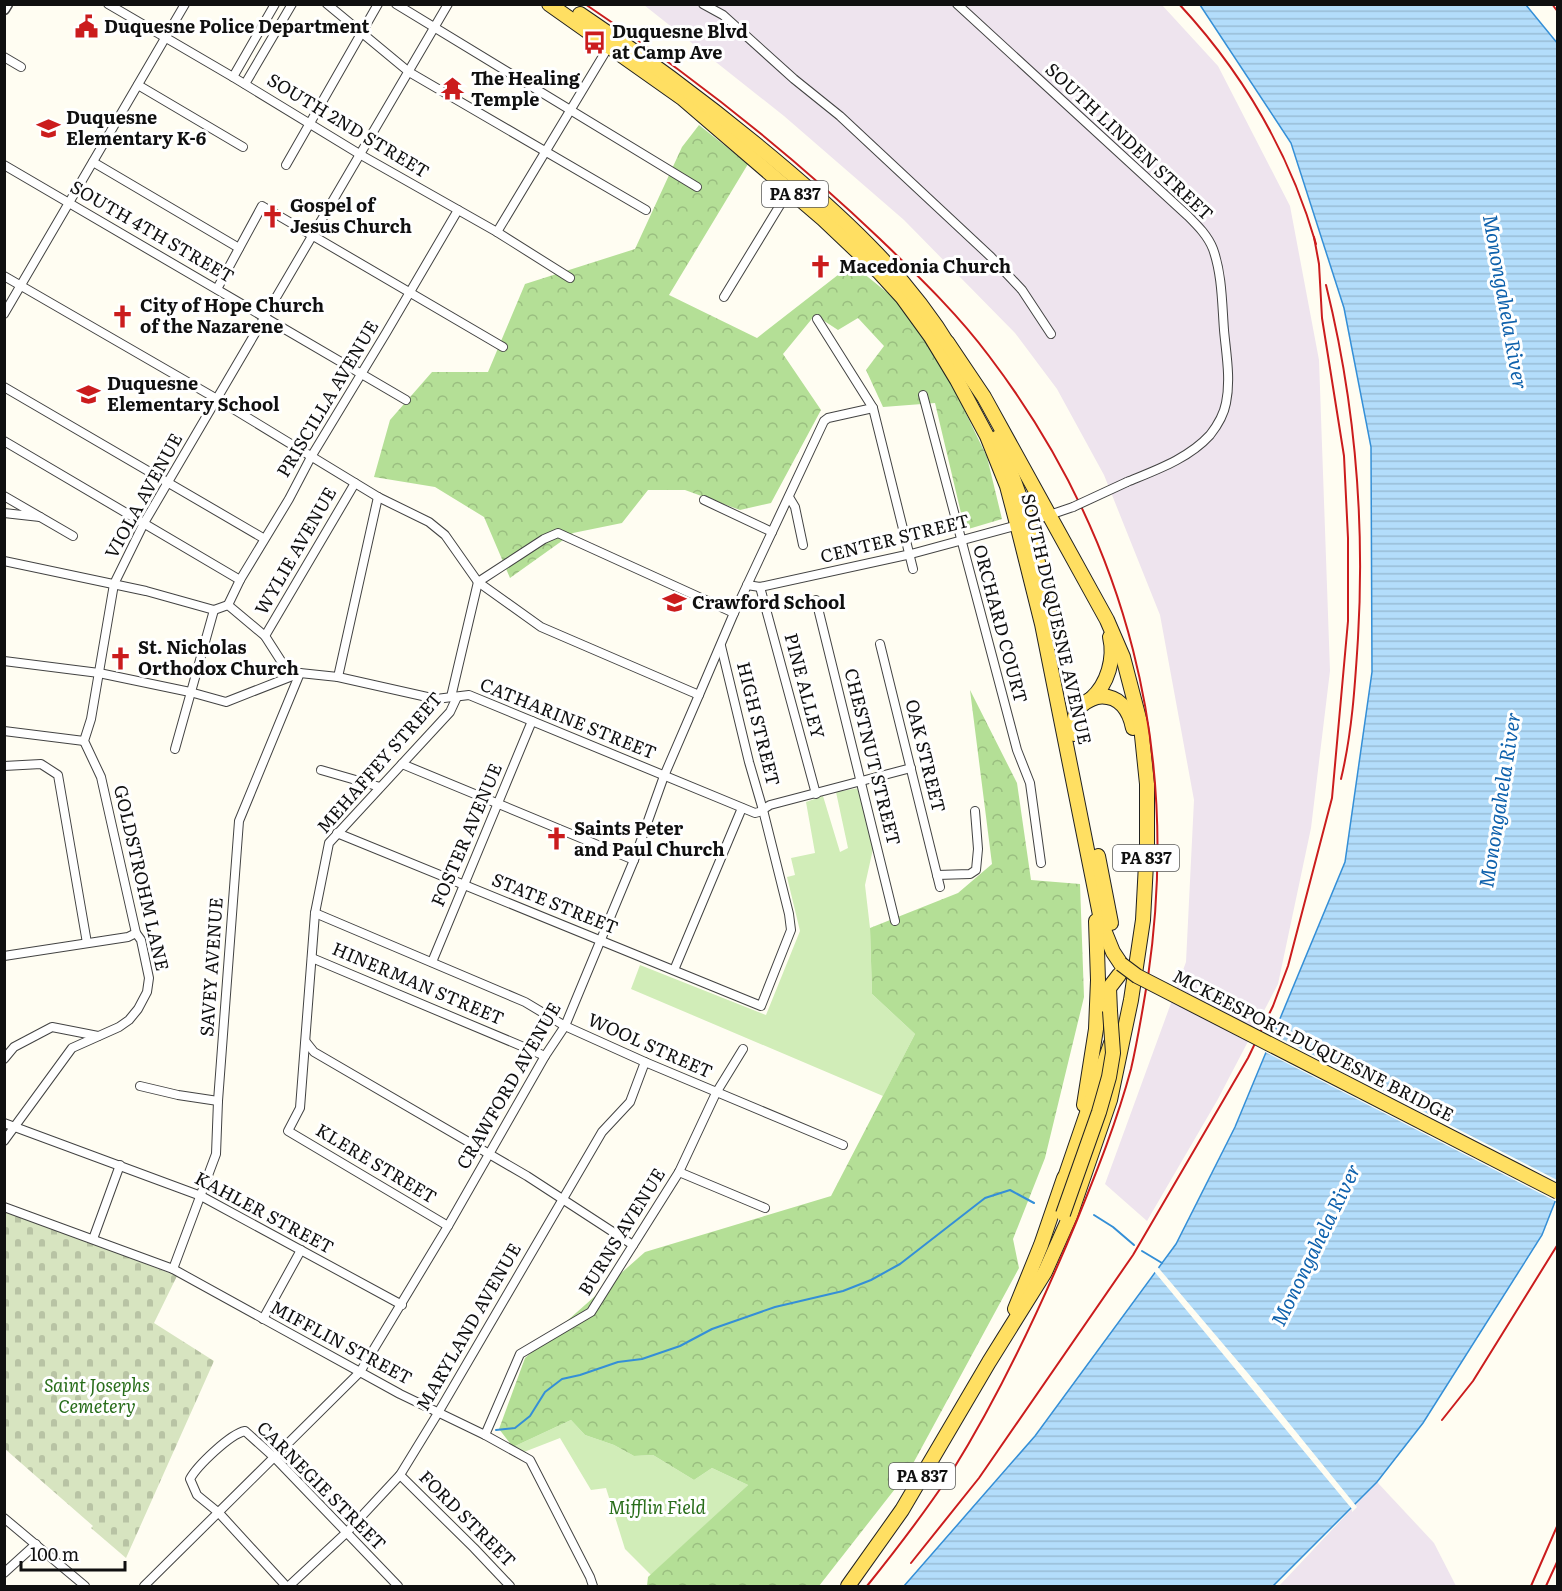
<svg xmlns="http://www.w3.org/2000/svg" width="1562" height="1591" viewBox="0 0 1562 1591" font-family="Literata,serif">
	<defs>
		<pattern id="forest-crowns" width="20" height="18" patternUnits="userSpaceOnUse" patternTransform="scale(1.5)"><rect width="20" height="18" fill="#b4df96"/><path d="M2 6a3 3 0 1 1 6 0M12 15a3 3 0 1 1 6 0" fill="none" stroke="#9abe80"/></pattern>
		<pattern id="cemetery-stones" width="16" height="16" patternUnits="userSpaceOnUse" patternTransform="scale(1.5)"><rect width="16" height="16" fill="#d7e4c0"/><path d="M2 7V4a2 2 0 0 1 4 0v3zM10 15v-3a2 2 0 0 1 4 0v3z" fill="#b8c3a4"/></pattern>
		<pattern id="water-rules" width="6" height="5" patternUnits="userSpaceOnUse" patternTransform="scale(1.5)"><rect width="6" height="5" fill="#b3ddfb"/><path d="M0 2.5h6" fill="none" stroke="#99bdd6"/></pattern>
	</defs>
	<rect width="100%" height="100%" fill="#fffdf2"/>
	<!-- industrial -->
	<g fill="#eee4ee">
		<path d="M644,5H1162L1218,66L1290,206L1319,360L1330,671L1311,828L1278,984L1218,1099L1147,1221L1105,1184L1186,962L1194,800L1160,615L1104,475L1057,389L1015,333L904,220L784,116Z"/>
		<path d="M1377,1482L1434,1543L1456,1586H1279Z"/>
	</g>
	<!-- grass -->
	<g fill="#d1edb8">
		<path d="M859,788L873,849L865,885L870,928L872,994L915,1034L883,1096L631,989L640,965L766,1015L800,931L787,877L795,875L791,858L815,853L806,802L823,796L840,852L848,848L836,792Z"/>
		<path d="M571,1420L585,1435L614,1445L634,1456L653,1455L694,1480L712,1468L748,1485L651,1575L625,1549L606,1488L591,1490L560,1438L524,1452L513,1447Z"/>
	</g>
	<!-- forest -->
	<g fill="url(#forest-crowns)">
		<path d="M699,125L748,164L669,295L757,338L852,264L900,303L943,366L987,457L1002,519L965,530L935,403L883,407L866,370L884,346L858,318L838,330L815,315L783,354L821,410L771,503L740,510L685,490H648L622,523L573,533L510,578L484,517L435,487L374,477L390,420L432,372H488L525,284L635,249L682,147Z"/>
		<path d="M970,690L1017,783L1031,880L1080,884L1084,997L1045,1158L1013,1239L1019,1268L909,1471L819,1586H647L648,1577L748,1485L712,1468L694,1480L653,1455L634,1456L614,1445L585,1435L571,1420L513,1447L499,1429L525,1358L645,1252L831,1196L915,1034L872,994L870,928L958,893L992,864Z"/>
	</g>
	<!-- cemetery -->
	<path fill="url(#cemetery-stones)" d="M7,1210L177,1276L154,1323L214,1361L126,1558L91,1528L93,1526L5,1449L4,1213Z"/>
	<!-- water -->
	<path fill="url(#water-rules)" stroke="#348fd7" stroke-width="1.5" d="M1200,5H1526L1558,44V1194L1542,1235L1423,1423L1377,1482L1273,1586H904L1035,1436L1176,1244L1235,1127L1345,862L1372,672L1371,447L1344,308L1291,143Z"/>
	<!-- pier -->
	<g fill="#fffdf2">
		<path d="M1270,1033L1557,1180V1202L1263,1051Z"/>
		<path d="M1156,1265L1258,1385L1357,1507L1352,1512V1509L1158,1276L1153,1270Z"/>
	</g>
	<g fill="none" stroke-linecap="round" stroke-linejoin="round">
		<!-- stream -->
		<g stroke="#348fd7" stroke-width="2">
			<path d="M1094,1215L1113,1227L1134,1245"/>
			<path d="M1142,1251L1162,1263"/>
			<path d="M496,1430L515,1428L530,1416L545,1392L562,1379L580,1375L618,1362L642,1359L680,1346L712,1329L775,1307L843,1291L871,1280L900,1264L985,1198L1010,1190L1034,1203"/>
		</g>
		<defs>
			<g id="minor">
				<path d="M108,4L233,77L361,155L497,232L570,278"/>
				<path d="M327,4L409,72L646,210"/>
				<path d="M396,4L697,187"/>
				<path d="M703,4L723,15L794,79L840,116L991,257L1022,290L1051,334"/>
				<path d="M957,4L1188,216C1198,226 1208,236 1213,249C1222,274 1222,303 1224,330C1226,353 1231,379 1226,403C1224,414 1217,426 1210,435C1188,459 1156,470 1127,482"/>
				<path d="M4,57L21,67"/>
				<path d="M233,77L275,4"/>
				<path d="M245,84L292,4"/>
				<path d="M138,85L243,147"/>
				<path d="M93,162L239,248"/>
				<path d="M4,165L406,400"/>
				<path d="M286,165L378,4"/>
				<path d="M497,232L609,46"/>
				<path d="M4,276L217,399L378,497L429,522L445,535L478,582L541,627L699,695"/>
				<path d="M217,289L262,206L503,347"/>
				<path d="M724,297L791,187"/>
				<path d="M4,314L185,4"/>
				<path d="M817,319L873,408L913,569"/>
				<path d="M4,387L263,538"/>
				<path d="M923,395L1017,750L1030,783L1041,863"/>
				<path d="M4,441L240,580"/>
				<path d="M4,496L73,536"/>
				<path d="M789,497L795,507L803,545"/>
				<path d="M704,500L772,532"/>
				<path d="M4,513L40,517"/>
				<path d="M4,561L146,591L214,610L228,605L265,636L290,675"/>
				<path d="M747,585L760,587L911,554L1029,522L1073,507"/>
				<path d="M760,587L816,794"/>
				<path d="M816,600L895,921"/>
				<path d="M228,605L240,580L289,499L311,457L386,333L458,210"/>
				<path d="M265,636L355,483"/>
				<path d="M880,644L940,887"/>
				<path d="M4,661L99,673L190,692L226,702L300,673L338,677L436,699L469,695L755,813L759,812L770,805L911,768"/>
				<path d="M338,677L378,497"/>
				<path d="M451,697L478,582L544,539L558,533L734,613"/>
				<path d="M4,731L84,741"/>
				<path d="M175,749L214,610"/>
				<path d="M402,764L634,860"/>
				<path d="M4,766L41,764L58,775L87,943"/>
				<path d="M321,770L380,787"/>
				<path d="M337,833L761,1006L791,930L789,914L763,810L749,762L721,646"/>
				<path d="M937,875L970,874L976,870L978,849L975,811"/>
				<path d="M315,913L525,1002L565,1026L645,1062L843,1145"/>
				<path d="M4,956L128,937L136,933"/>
				<path d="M312,958L545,1056"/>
				<path d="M432,962L532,721"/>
				<path d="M674,970L742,808"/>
				<path d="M306,1042L314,1052L527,1176L633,1245"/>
				<path d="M4,1059L14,1047L52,1027L98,1036"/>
				<path d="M140,1086L178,1095L218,1101"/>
				<path d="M4,1123L201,1196L402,1305"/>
				<path d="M4,1141L72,1048L119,1027L129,1020L138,1009L147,992L149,978L141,940L136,933L101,777L84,741L91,719L114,584L144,523L448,4"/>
				<path d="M679,1172L765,1208"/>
				<path d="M4,1207L173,1269L400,1394L485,1435L530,1460L590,1577L593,1586"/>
				<path d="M448,1226L288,1131L300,1108L315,913L329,843L450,712L457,697"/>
				<path d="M93,1239L120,1165"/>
				<path d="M173,1269L216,1154L218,1101L239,821L300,673"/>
				<path d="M263,1319L301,1250"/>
				<path d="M485,1435L520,1354L591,1312L679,1172L716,1093L743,1049"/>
				<path d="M400,1475L474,1548L510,1586"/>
				<path d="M4,1518L85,1586"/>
				<path d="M4,1573L36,1544"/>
				<path d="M144,1586L360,1372L448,1226L545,1056L565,1026L634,860L664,776L699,695L734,613L824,421L828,418L873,408"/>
				<path d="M286,1586L219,1513L197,1495L190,1479C197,1466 230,1434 245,1431L275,1458L398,1586"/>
				<path d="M289,1586L346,1533L400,1475L438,1413L602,1132L630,1102L645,1062"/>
			</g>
			<path id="tertiary" d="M4,9L7,4"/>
			<g id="primary">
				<path d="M549,4L682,98L823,219L880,273L902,297L931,337L957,380L987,436L1007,486L1017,524L1042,624L1102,925L1113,952L1121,964"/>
				<path d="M580,14C652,62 722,115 788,171C849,223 909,279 951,349"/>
				<path d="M998,437L1029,522L1053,629"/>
				<path d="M1091,699C1108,684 1115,658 1110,637"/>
				<path d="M1074,734C1074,727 1073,717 1077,710C1082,704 1090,699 1097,697C1118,694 1129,709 1133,728"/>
				<path d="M1098,856L1111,923"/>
				<path d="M1110,1011L1109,988L1119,975"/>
				<path d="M1084,1105L1096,1029L1098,980L1096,921"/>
				<path d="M1062,1186L1111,1043"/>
				<path d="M1015,1309L1041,1245L1064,1178"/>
				<path d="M848,1586L902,1510L989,1362L1045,1272L1070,1216L1110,1100L1131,1000L1143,920L1147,845V784L1141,726L1123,657L1107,620L984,397L947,342"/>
			</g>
		</defs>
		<!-- minor casing -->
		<use href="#minor" stroke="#434343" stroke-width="10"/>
		<!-- tertiary casing -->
		<use href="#tertiary" stroke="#434343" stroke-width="13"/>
		<!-- primary casing -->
		<use href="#primary" stroke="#212121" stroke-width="16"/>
		<!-- minor -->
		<use href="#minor" stroke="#fff" stroke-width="8"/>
		<!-- tertiary -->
		<use href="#tertiary" stroke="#fff" stroke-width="10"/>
		<!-- primary -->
		<use href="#primary" stroke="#ffdf62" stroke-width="14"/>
		<!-- rail -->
		<g stroke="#cb1c1d" stroke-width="2">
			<path d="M585,4C690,74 789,152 880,239C918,276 957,313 989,356C1128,539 1181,750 1148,977C1143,1008 1138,1039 1131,1069C1117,1121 1097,1171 1077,1220C1041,1307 1001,1393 951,1473C925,1512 896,1550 867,1586"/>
			<path d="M1179,4C1243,73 1290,154 1316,244"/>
			<path d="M1552,4L1558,12"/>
			<path d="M1326,285C1355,402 1365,518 1358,638C1355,686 1352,733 1341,779"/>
			<path d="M1442,1420L1473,1381L1558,1244"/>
			<path d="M911,1563L979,1478L1133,1255L1248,1058L1273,1006L1288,966L1332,798L1348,621V538L1344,456L1322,318L1319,264L1314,237"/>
			<path d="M1531,1586L1558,1524"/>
			<path d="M1546,1586L1558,1560"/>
		</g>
		<defs>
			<path id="minor-bridge" d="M1073,507L1127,482"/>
			<g id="primary-bridge">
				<path d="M1121,964L1137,976L1558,1192"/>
				<path d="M1063,1214L1099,1112L1109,1077L1113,1053L1110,1011"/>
			</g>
		</defs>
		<!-- minor-bridge casing -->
		<use href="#minor-bridge" stroke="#434343" stroke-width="10" stroke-linecap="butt"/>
		<!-- primary-bridge casing -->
		<use href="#primary-bridge" stroke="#212121" stroke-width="16" stroke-linecap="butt"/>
		<!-- minor-bridge -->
		<use href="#minor-bridge" stroke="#fff" stroke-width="8"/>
		<!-- primary-bridge -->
		<use href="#primary-bridge" stroke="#ffdf62" stroke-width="14"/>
	</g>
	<!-- icons -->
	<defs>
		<symbol id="civic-bare" viewBox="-9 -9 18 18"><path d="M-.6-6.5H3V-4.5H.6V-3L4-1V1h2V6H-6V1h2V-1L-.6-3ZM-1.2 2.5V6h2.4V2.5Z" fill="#cb1c1d" stroke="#fff" stroke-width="2.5" paint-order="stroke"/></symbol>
		<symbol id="bus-bare" viewBox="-9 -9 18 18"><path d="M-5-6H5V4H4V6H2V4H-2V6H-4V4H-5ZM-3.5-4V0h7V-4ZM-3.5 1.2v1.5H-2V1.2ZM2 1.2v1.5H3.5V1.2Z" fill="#cb1c1d" stroke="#fff" stroke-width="2.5" paint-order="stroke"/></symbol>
		<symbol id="temple-bare" viewBox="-9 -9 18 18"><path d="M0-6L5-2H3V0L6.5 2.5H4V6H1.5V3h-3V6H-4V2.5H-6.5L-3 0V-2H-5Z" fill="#cb1c1d" stroke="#fff" stroke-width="2.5" paint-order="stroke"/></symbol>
		<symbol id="school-bare" viewBox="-9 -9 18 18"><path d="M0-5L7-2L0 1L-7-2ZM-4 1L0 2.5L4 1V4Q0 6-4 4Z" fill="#cb1c1d" stroke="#fff" stroke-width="2.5" paint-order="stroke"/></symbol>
		<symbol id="church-bare" viewBox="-9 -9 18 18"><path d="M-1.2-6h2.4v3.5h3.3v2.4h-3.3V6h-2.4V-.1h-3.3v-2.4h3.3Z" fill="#cb1c1d" stroke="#fff" stroke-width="2.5" paint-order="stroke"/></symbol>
	</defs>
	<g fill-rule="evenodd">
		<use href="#civic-bare" x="70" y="10" width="33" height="33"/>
		<use href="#bus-bare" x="578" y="26" width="33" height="33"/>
		<use href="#temple-bare" x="436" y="72" width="33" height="33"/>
		<use href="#school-bare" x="32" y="112" width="33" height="33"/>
		<use href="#church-bare" x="256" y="200" width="33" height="33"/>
		<use href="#church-bare" x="804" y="250" width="33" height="33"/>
		<use href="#church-bare" x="106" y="300" width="33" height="33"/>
		<use href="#school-bare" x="72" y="378" width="33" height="33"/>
		<use href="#school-bare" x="658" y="586" width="33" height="33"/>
		<use href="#church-bare" x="104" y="642" width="33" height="33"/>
		<use href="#church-bare" x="540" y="822" width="33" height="33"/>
	</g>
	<g text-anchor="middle" stroke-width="6" stroke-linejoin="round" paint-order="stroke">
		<!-- shield labels -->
		<g fill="#fff" stroke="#585858" stroke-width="1.5">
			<rect x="762" y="181" width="66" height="26" rx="4.5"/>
			<rect x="1113" y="845" width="66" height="26" rx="4.5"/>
			<rect x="889" y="1463" width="66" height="26" rx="4.5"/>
		</g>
		<g font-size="16" font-weight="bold" fill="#101010">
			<text x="795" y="200">PA 837</text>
			<text x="1146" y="864">PA 837</text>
			<text x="922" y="1482">PA 837</text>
		</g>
		<!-- poi labels -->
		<g font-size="18" font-weight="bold" fill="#101010" stroke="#fff" text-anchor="start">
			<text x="104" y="33">Duquesne Police Department</text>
			<text x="612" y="38">Duquesne Blvd<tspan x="612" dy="21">at Camp Ave</tspan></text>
			<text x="471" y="85">The Healing<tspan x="471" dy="21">Temple</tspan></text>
			<text x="66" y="124">Duquesne<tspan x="66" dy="21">Elementary K-6</tspan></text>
			<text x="290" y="212">Gospel of<tspan x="290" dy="21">Jesus Church</tspan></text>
			<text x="839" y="273">Macedonia Church</text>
			<text x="140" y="312">City of Hope Church<tspan x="140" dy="21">of the Nazarene</tspan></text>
			<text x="107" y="390">Duquesne<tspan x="107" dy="21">Elementary School</tspan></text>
			<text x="692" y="609">Crawford School</text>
			<text x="138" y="654">St. Nicholas<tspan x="138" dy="21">Orthodox Church</tspan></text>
			<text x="574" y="835">Saints Peter<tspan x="574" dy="21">and Paul Church</tspan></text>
		</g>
		<!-- street labels -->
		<g font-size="18" fill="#101010" stroke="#fff">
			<text transform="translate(348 126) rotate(31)" y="6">SOUTH 2ND STREET</text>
			<text transform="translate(1129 142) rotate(43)" y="6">SOUTH LINDEN STREET</text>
			<text transform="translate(152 232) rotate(30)" y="6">SOUTH 4TH STREET</text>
			<text transform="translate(328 399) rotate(-59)" y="6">PRISCILLA AVENUE</text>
			<text transform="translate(144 496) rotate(-61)" y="6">VIOLA AVENUE</text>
			<text transform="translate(895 539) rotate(-14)" y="6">CENTER STREET</text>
			<text transform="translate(296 551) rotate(-60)" y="6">WYLIE AVENUE</text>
			<text transform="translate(1056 619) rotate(77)" y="6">SOUTH DUQUESNE AVENUE</text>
			<text transform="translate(1000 624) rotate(75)" y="6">ORCHARD COURT</text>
			<text transform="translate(804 686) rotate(75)" y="6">PINE ALLEY</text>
			<text transform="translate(568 719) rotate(22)" y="6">CATHARINE STREET</text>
			<text transform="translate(758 724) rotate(76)" y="6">HIGH STREET</text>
			<text transform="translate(925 756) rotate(76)" y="6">OAK STREET</text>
			<text transform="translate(872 757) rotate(76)" y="6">CHESTNUT STREET</text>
			<text transform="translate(380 763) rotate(-49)" y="6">MEHAFFEY STREET</text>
			<text transform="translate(467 835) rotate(-67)" y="6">FOSTER AVENUE</text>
			<text transform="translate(141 878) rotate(77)" y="6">GOLDSTROHM LANE</text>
			<text transform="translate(555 904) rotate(22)" y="6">STATE STREET</text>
			<text transform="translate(212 967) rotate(-86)" y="6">SAVEY AVENUE</text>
			<text transform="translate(418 984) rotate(23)" y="6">HINERMAN STREET</text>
			<text transform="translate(650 1046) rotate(24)" y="6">WOOL STREET</text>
			<text transform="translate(1313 1046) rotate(27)" y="6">MCKEESPORT-DUQUESNE BRIDGE</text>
			<text transform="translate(509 1086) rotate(-60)" y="6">CRAWFORD AVENUE</text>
			<text transform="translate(376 1164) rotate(31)" y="6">KLERE STREET</text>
			<text transform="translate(264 1213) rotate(28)" y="6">KAHLER STREET</text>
			<text transform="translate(622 1232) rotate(-58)" y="6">BURNS AVENUE</text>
			<text transform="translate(469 1327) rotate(-60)" y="6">MARYLAND AVENUE</text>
			<text transform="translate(341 1343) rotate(28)" y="6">MIFFLIN STREET</text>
			<text transform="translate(321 1486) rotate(45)" y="6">CARNEGIE STREET</text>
			<text transform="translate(467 1519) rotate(45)" y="6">FORD STREET</text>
		</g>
		<!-- park labels -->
		<g font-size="18" font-style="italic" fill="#286d1a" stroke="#fff">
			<text x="97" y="1392">Saint Josephs<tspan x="97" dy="21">Cemetery</tspan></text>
			<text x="657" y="1514">Mifflin Field</text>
		</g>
		<!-- water labels -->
		<g font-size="20" font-style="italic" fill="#0e61ac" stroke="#fff">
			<text transform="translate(1505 302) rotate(80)" y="7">Monongahela River</text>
			<text transform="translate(1500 800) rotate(-81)" y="7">Monongahela River</text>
			<text transform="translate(1316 1245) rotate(-64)" y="7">Monongahela River</text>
		</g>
	</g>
	<!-- border -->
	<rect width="1562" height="1591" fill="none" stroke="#101010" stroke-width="12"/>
	<!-- scale -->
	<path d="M21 1561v9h104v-9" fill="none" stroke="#101010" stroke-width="3"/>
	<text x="30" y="1561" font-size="18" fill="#101010" stroke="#ffffff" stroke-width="4.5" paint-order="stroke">100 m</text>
</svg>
